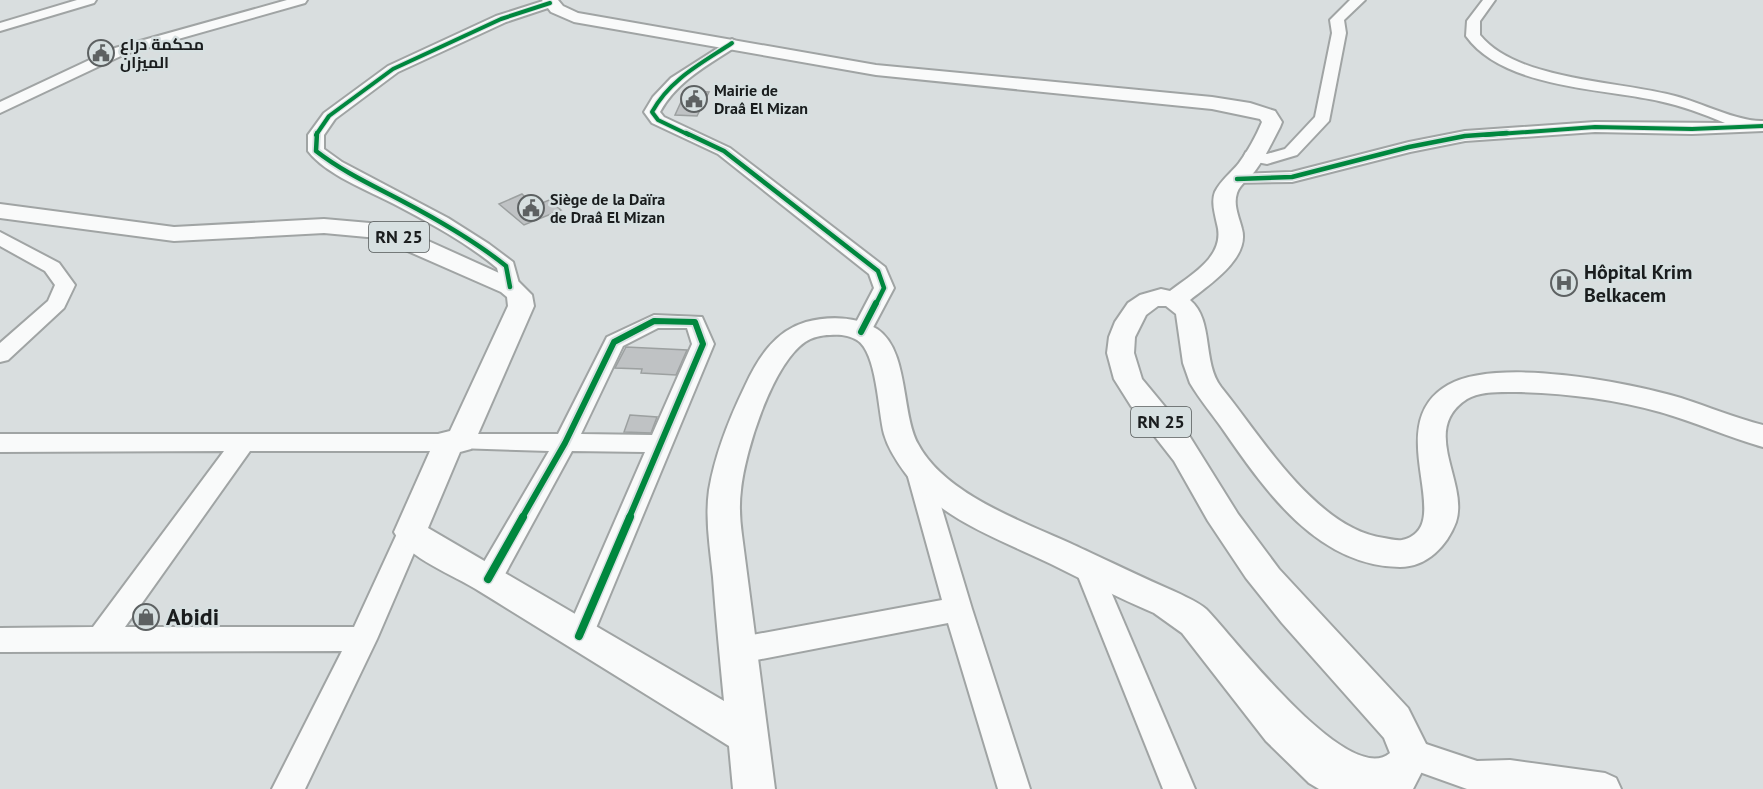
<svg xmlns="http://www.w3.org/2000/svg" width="1763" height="789" viewBox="0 0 1763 789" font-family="'PT Sans',Cairo,sans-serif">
	<rect width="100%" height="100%" fill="#d9dedf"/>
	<!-- building -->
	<g fill="#bfc2c4" stroke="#9ca0a0" stroke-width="1.5">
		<path d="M686,91L709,92L697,116L675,115Z"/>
		<path d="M522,194L535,206L549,200L561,210L524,225L499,204Z"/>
		<path d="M626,347L687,350L676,375L641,373L642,369L615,368Z"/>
		<path d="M630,415L657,417L651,433L624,432Z"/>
	</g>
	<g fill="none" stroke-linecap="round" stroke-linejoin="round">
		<defs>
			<g id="minor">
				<path d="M77,0H96L94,3L0,31V23Z"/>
				<path d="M287,0H307L305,3L125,54L0,113V102L115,48Z"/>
				<path d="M546,0H553L556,3L554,6L506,22L398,72L335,119L324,135V149L342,162L448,218L489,244L513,262L520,287L517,291H503L497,268C466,242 430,223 394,204C369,191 325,174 308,151V135L324,113L388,66L496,16Z"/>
				<path d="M1350,0H1365L1344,20L1346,33L1329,121L1297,155L1267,164L1246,160L1244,156L1246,152L1252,151L1267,154L1285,149L1315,117L1332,33L1330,20Z"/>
				<path d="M1483,0H1495L1480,21V35C1517,81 1620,81 1675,96C1702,103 1738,122 1763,121V131L1692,134L1595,132L1465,141L1410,152L1292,182L1231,183L1228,179L1231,175L1237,174L1292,172L1409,142L1465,131L1595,122L1725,123C1704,114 1682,106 1659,101C1601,88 1503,88 1466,36L1467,21Z"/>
				<path d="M732,39L739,43L737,46C708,65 677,81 660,112L664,117L730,148L885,267L894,288L868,337L861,339L854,337L851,332L874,288L869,274L718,154L652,123L644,112L653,97L671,78Z"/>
				<path d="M0,232L59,263L75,285L64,308L8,360L0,362V343L48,301L55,285L45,271L0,246Z"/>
				<path d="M654,315L702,317L714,344L589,645L579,648L569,645L565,636L645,452L572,451L498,587L488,590L478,587L474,579L549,451L456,448L449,451H250L125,627H354L401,525L410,522L419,525L423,532L377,639L305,789H272L342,651L0,652V628L93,627L224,451L0,452V434H558L607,337ZM658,328H687L692,344L652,435L581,434L623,346Z"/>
				<path d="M917,457L926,460L929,466L972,609L1030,789H998L948,623L736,664L726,660L722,651L726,642L736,638L942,600L905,466L908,460Z"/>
				<path d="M1087,555L1096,558L1100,566L1195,789H1163L1074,566L1078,558Z"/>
				<path d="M1411,739L1477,761L1510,760L1605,773L1616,778L1621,789H1467L1400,765L1395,754L1400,743Z"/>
			</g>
			<path id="major" d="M542,0H558L563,6L578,13L876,65L1212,97L1250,103L1275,111L1282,122L1280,127C1272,142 1265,158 1255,171C1249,179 1240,184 1237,193C1233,205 1239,217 1242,229C1250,258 1210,284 1190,300C1214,320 1202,362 1221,387C1261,436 1316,529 1384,538C1390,539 1397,541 1402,540C1460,527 1378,425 1448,385C1498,357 1627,382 1681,398C1709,407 1735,418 1763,425V447C1728,437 1695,422 1660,412C1614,399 1564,393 1516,392C1502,392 1480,391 1467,399C1419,430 1469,482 1456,522C1447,546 1427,567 1400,567C1318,566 1266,492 1224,431C1213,415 1200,400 1190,383L1183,363L1176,314L1166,306H1158L1146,315L1135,337L1134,353L1142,379L1190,437L1238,514L1279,569L1408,708L1431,754L1413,789H1319L1309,783L1266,741L1182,633L1154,613C1119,598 1085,581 1051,564C1001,540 940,519 906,474C897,462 888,448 884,434C878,411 877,352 857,340C849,335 839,334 830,335C821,335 813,337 805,342C772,365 745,451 741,490C739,505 740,520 742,535L775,789H733L729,746C646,694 563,643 479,591C454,575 407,558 394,532L434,442L438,434L450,431L508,306L507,297L501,292L378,238L324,233L174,241L0,218V204L174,227L324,219L381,224L415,235L519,282L532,295L534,306L475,441L471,449L460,452L428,528L724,701C720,660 716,618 713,577C710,548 705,519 709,490C715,454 729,419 745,386C758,358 775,331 806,322C828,316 857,316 877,329C909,350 901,413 918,444C945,495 1024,522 1074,545C1109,561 1143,578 1178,593C1188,598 1198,602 1206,609C1233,636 1348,789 1390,753L1384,738L1282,623L1246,578L1208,521L1174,461L1131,406L1114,379L1107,353L1109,337L1115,322L1128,303L1140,295L1161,289L1170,291C1192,274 1226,256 1217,224C1215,214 1211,202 1215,192C1221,180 1231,173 1239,163C1248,151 1256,136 1262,122L1260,119L1212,109L876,75L574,22L551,12Z"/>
		</defs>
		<!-- minor casing -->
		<use href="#minor" stroke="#a0a4a4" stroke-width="4"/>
		<!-- major casing -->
		<use href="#major" stroke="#a0a4a4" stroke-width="4"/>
		<!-- minor -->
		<use href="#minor" fill="#f9fafa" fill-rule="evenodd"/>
		<!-- major -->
		<use href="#major" fill="#f9fafa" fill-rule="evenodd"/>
		<defs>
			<g id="cycleway-far3">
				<path d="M316,135L329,116L393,69L501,19L550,3"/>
				<path d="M689,135L658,120L652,112C670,79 702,63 732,43"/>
				<path d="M1485,135L1595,127L1692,129L1763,126"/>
			</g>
			<g id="cycleway-far2">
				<path d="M317,133L316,151C343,172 374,186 404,202C440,221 475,241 506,266L510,287"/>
				<path d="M686,133L724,151L878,271L884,288L876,304"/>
				<path d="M1237,179L1292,177L1409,147L1465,136L1507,133"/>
			</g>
			<g id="cycleway-far1">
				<path d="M861,332L876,303"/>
				<path d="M522,518L565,443L614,342L654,321L695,322L703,344L629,518"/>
			</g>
			<g id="cycleway">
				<path d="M488,579L523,517"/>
				<path d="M579,636L630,517"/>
			</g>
		</defs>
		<!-- cycleway-far3 casing -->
		<use href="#cycleway-far3" stroke="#d7e0e1" stroke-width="6"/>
		<!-- cycleway-far2 casing -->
		<use href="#cycleway-far2" stroke="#d7e0e1" stroke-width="8"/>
		<!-- cycleway-far1 casing -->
		<use href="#cycleway-far1" stroke="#d7e0e1" stroke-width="10"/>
		<!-- cycleway casing -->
		<use href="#cycleway" stroke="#d7e0e1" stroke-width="11"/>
		<!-- cycleway-far3 -->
		<use href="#cycleway-far3" stroke="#00873e" stroke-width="4"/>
		<!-- cycleway-far2 -->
		<use href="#cycleway-far2" stroke="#00873e" stroke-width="4.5"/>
		<!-- cycleway-far1 -->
		<use href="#cycleway-far1" stroke="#00873e" stroke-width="6"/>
		<!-- cycleway -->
		<use href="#cycleway" stroke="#00873e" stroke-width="8"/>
	</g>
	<!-- icons -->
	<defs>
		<symbol id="civic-ring" viewBox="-11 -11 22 22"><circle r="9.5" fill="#d7e0e1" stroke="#5d6162" stroke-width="1.5"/><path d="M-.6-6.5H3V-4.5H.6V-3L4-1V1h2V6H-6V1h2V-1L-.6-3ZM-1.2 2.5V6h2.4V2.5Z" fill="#5d6162"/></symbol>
		<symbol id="hospital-ring" viewBox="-11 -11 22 22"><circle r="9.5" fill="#d7e0e1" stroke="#5d6162" stroke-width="1.5"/><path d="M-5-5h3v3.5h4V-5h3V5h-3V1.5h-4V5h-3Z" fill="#5d6162"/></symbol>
		<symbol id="shop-ring" viewBox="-11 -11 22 22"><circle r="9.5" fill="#d7e0e1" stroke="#5d6162" stroke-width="1.5"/><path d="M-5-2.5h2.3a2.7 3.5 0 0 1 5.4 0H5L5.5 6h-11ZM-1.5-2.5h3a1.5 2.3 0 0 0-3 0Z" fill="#5d6162"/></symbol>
	</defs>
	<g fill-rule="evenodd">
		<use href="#civic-ring" x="86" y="38" width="30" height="30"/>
		<use href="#civic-ring" x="679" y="84" width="30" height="30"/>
		<use href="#civic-ring" x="516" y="193" width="30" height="30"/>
		<use href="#hospital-ring" x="1549" y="268" width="30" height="30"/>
		<use href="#shop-ring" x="131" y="602" width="30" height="30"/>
	</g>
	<g text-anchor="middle" stroke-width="5" stroke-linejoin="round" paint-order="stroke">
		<!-- far-poi labels -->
		<g font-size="16" font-weight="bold" fill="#1a1d1e" stroke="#d7e0e1" text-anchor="start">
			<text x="120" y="50">محكمة دراع<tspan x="120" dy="18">الميزان</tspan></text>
			<text x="714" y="96">Mairie de<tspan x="714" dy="18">Draâ El Mizan</tspan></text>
			<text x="550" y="205">Siège de la Daïra<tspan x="550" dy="18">de Draâ El Mizan</tspan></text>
		</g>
		<!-- shield labels -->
		<g fill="#d7e0e1" stroke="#535858" stroke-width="1.5">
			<rect x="369" y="222" width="60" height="30" rx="4.5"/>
			<rect x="1131" y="407" width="60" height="30" rx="4.5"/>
		</g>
		<g font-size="18" font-weight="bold" fill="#1a1d1e">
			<text x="399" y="243">RN 25</text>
			<text x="1161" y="428">RN 25</text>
		</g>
		<!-- poi labels -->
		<g font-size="20" font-weight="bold" fill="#1a1d1e" stroke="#d7e0e1" text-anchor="start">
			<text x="1584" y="279">Hôpital Krim<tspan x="1584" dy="23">Belkacem</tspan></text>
		</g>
		<!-- near-poi labels -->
		<g font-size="24" font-weight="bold" fill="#1a1d1e" stroke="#d7e0e1" text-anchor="start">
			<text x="166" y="625">Abidi</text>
		</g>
	</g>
</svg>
